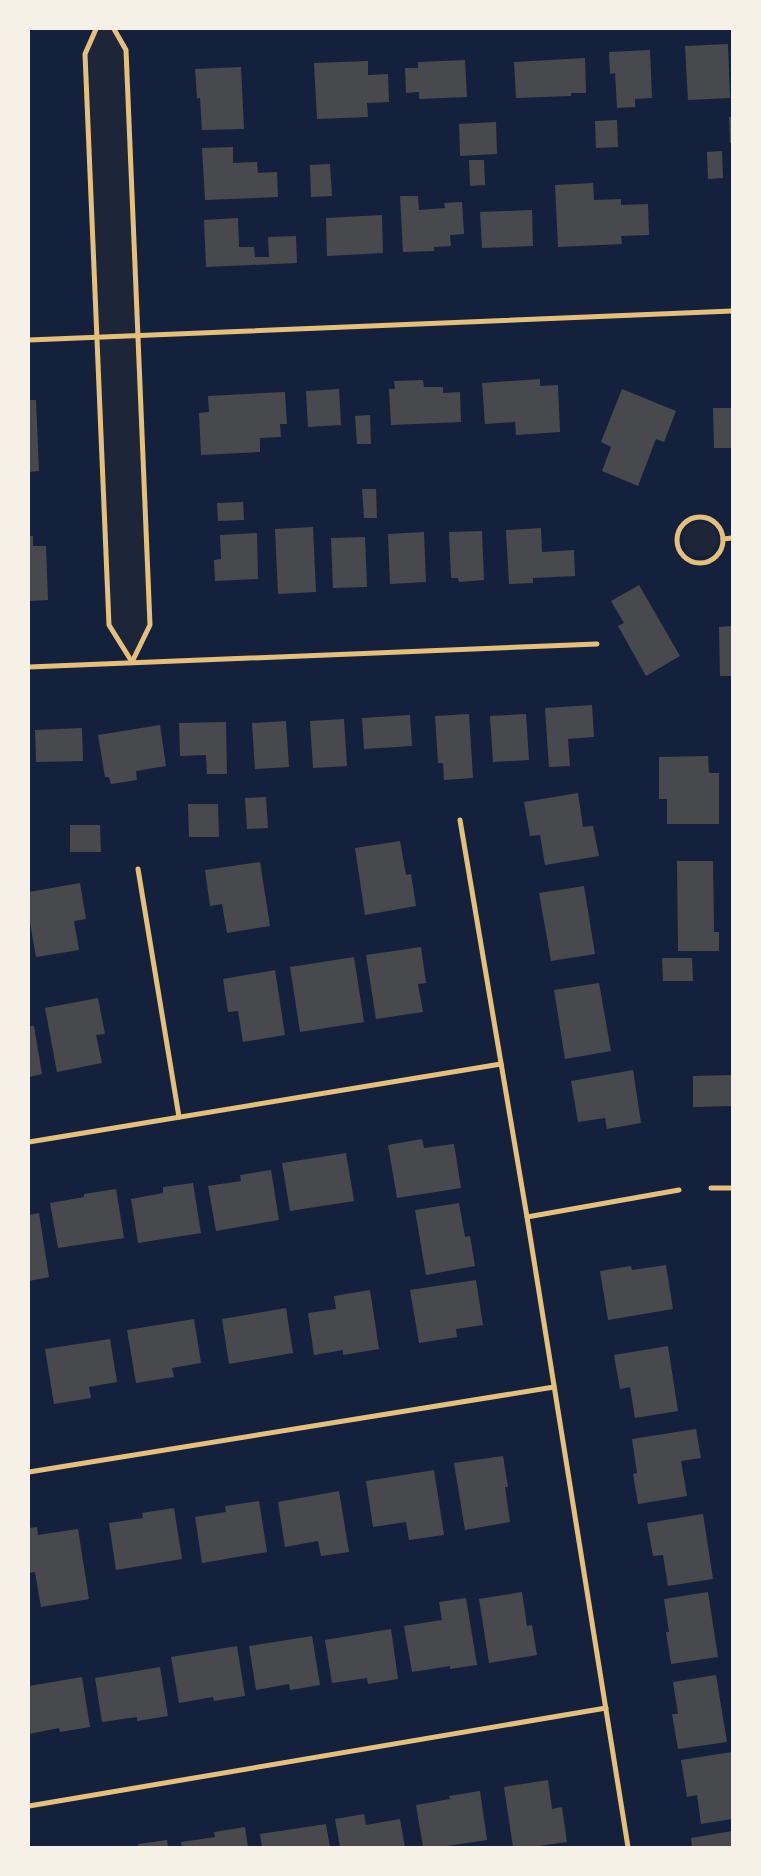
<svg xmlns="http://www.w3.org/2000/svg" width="761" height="1876" viewBox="0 0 761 1876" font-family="'Nunito Sans',sans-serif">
	<rect width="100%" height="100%" fill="#14213d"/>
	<!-- green -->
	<g fill="#1d2539">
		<path d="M96,29H114L126,50L150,625L132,662L109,625L85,54Z"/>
		<circle cx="701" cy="539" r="17"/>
	</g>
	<!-- building -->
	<g fill="#48494c">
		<path d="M728,44L730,98L688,100L685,46Z"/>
		<path d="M650,50L652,98L635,99V107L617,108L615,73L610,74L609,52Z"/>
		<path d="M585,58L586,93H571V96L516,98L514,62Z"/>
		<path d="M465,60L467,97L419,99V92L406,93L405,68H418V62Z"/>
		<path d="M368,61V75L388,74L389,102L367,103L368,117L317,119L314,63Z"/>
		<path d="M241,67L244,129L202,130L200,98H197L195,69Z"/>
		<path d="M729,117H732V143H730Z"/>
		<path d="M617,120L618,147L596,148L595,121Z"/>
		<path d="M496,122L497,154L460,156L459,124Z"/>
		<path d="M233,147V163L257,162L258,173L277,172L278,197L205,200L202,148Z"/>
		<path d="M722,151L723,178L708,179L707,152Z"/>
		<path d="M469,160H484L485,185L470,186Z"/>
		<path d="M330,164L332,196L311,197L310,165Z"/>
		<path d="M593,183L594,200L621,199V205L648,204L649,235L621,236L622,244L558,247L555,185Z"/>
		<path d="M400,196H418L419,210L445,208L444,203L462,202L464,234L450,235L451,246L434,247V251L403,252Z"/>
		<path d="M532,210L533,246L482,248L480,212Z"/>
		<path d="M382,215L383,253L327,256L326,218Z"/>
		<path d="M238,218L239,247H254L255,257H269L268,237L296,236L297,263L206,267L204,220Z"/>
		<path d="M540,379V386L558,385L560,432L516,435L515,422L485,424L482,383Z"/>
		<path d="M423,380L424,387H443V393L460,392L461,422L391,425L389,389H395L394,381Z"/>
		<path d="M339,389L341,425L308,427L306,391Z"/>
		<path d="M622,389L676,411L664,442L656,439L638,486L602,471L611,447L601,442Z"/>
		<path d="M285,392L287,424H280L281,437L260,438V452L201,455L199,413L209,412L208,396Z"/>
		<path d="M29,400H36L39,471L29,472Z"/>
		<path d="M713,408H732V448H714Z"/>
		<path d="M370,415L371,444H357L355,416Z"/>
		<path d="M362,489H376L377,518H364Z"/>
		<path d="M243,502L244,520L218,521L217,503Z"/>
		<path d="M313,527L316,592L278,594L275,529Z"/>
		<path d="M541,528L542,552L574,550L575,576L533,578V583L509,584L506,530Z"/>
		<path d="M482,531L484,580L459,582L458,578H451L449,532Z"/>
		<path d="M424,532L426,582L390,584L388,534Z"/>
		<path d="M257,533L258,579L215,581L214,560L221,559L220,535Z"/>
		<path d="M29,536H33V546H46L48,600L29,601Z"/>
		<path d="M365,537L367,587L333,588L331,538Z"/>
		<path d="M639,585L680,656L646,676L618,626L624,623L611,601Z"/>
		<path d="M732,626V676H720L719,627Z"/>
		<path d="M592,705L594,737L568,739L570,766L549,767L545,708Z"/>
		<path d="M469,714L473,778L444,780L443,763H438L435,716Z"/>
		<path d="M526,714L529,760L493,762L490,716Z"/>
		<path d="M410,715L412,746L364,749L362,718Z"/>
		<path d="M344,719L347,766L313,768L310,721Z"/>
		<path d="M286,721L289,767L255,769L252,723Z"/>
		<path d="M226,722L227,774H207L206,755L180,756L179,723Z"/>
		<path d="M160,725L166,766L136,771L137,780L111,784L109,777H105L98,735Z"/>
		<path d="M82,728L83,761L36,762L35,730Z"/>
		<path d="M708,756L709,773H719V824H667V799H659V757Z"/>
		<path d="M578,793L583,827L593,826L599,856L545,865L540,835L530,836L524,802Z"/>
		<path d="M266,797L268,828L247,829L245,798Z"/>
		<path d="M188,804H218L219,837H189Z"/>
		<path d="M70,825H100L101,852H70Z"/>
		<path d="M400,841L406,875L411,874L416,906L365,915L355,848Z"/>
		<path d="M677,861H713L714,932H719V951H678Z"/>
		<path d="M260,862L270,926L227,933L222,904L210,906L205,870Z"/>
		<path d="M80,883L86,919L74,921L79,950L36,957L29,917V892Z"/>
		<path d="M584,886L595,954L551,961L539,893Z"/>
		<path d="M421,947L426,983L418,984L423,1012L376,1019L366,955Z"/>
		<path d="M354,957L364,1022L300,1032L290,967Z"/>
		<path d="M662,958H692L693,981H663Z"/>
		<path d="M275,970L285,1035L243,1042L238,1011L228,1012L223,979Z"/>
		<path d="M599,983L611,1051L565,1059L554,990Z"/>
		<path d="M98,998L105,1034L96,1035L102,1063L57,1072L45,1008Z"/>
		<path d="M29,1026H34L42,1074L29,1077Z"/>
		<path d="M633,1070L641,1123L607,1129L605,1118L578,1122L571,1081Z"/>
		<path d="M732,1075V1106L693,1107V1076Z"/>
		<path d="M422,1139L424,1148L454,1144L461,1188L397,1198L388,1145Z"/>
		<path d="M346,1153L354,1201L290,1211L282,1163Z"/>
		<path d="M271,1170L279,1220L216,1231L208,1186L241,1181L240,1175Z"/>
		<path d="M193,1183L201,1233L138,1243L131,1199L163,1193V1187Z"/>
		<path d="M116,1189L124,1238L58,1248L50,1203L84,1197V1194Z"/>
		<path d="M459,1203L465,1237L470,1236L475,1266L426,1275L415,1210Z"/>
		<path d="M39,1213L49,1277L29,1281V1215Z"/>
		<path d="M666,1265L673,1309L608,1320L600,1271L631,1266L632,1270Z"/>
		<path d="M476,1280L483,1325L456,1329L457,1337L419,1343L410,1290Z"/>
		<path d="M370,1290L379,1349L343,1355V1350L314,1355L308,1313L336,1309L334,1296Z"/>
		<path d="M286,1308L293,1353L229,1364L222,1319Z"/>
		<path d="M194,1319L201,1363L172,1368L174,1377L136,1383L127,1330Z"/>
		<path d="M110,1339L117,1382L89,1387L91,1398L54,1404L45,1349Z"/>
		<path d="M668,1346L678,1411L635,1418L630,1387L620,1389L614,1355Z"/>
		<path d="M696,1429L701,1458L681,1461L687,1496L638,1504L633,1474L637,1473L632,1439Z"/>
		<path d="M503,1456L508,1487H505L510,1522L465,1530L454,1463Z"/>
		<path d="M434,1470L444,1535L409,1540L406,1522L373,1527L366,1481Z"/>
		<path d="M339,1491L349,1552L321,1556L318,1541L285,1547L278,1502Z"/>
		<path d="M259,1501L267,1552L202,1563L195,1517L226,1512L225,1506Z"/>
		<path d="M174,1508L182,1559L116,1570L109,1523L143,1518L142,1513Z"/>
		<path d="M703,1514L713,1579L668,1586L663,1555L653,1556L647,1523Z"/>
		<path d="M37,1527L38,1535L78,1529L89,1599L41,1607L35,1572L29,1573V1528Z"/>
		<path d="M522,1592L527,1626L532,1625L537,1655L489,1663L479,1599Z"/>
		<path d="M708,1592L718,1657L671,1664L666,1632H669L664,1599Z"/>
		<path d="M466,1598L477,1665L450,1669V1666L412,1672L404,1626L442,1620L439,1602Z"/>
		<path d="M391,1629L398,1679L368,1684L367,1678L332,1683L325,1640Z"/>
		<path d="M312,1636L320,1685L290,1690L289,1684L256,1690L249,1646Z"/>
		<path d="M237,1646L245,1696L214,1701L213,1697L179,1703L171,1657Z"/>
		<path d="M160,1667L168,1716L137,1721V1717L102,1722L95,1678Z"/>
		<path d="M716,1675L727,1742L678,1749L672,1714H678L673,1682Z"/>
		<path d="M82,1677L90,1727L60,1732L59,1728L29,1734V1686Z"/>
		<path d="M732,1752V1819L701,1824L697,1795L687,1797L681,1760Z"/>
		<path d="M548,1780L552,1809L562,1807L567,1842L532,1847H513L504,1787Z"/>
		<path d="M480,1791L487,1840L440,1847H423L416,1805L450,1799L449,1796Z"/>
		<path d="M364,1814L366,1825L400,1819L405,1847H340L335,1819Z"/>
		<path d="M326,1824L330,1847H262L260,1834Z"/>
		<path d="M245,1827L248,1847H182L181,1842L215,1837L214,1832Z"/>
		<path d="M732,1831V1847H692L691,1838Z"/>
		<path d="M167,1840L168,1847H139L138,1844Z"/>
	</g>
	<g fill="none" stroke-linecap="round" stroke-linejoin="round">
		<!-- minor -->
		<g stroke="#e5c07b" stroke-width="5">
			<path d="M96,29L85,54L109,625L132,662"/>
			<path d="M114,29L126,50L150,625L132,662"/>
			<path d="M29,340L732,311"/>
			<circle cx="700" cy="540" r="23"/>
			<path d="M723,539L732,538"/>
			<path d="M29,667L597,644"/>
			<path d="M460,820L527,1217L628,1847"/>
			<path d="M138,869L179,1117"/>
			<path d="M29,1142L501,1064"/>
			<path d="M711,1188H732"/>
			<path d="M527,1217L679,1190"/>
			<path d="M29,1472L554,1387"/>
			<path d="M29,1806L606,1708"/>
		</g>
	</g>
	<!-- border -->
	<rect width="761" height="1876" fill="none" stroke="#f6f1e7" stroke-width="60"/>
</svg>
